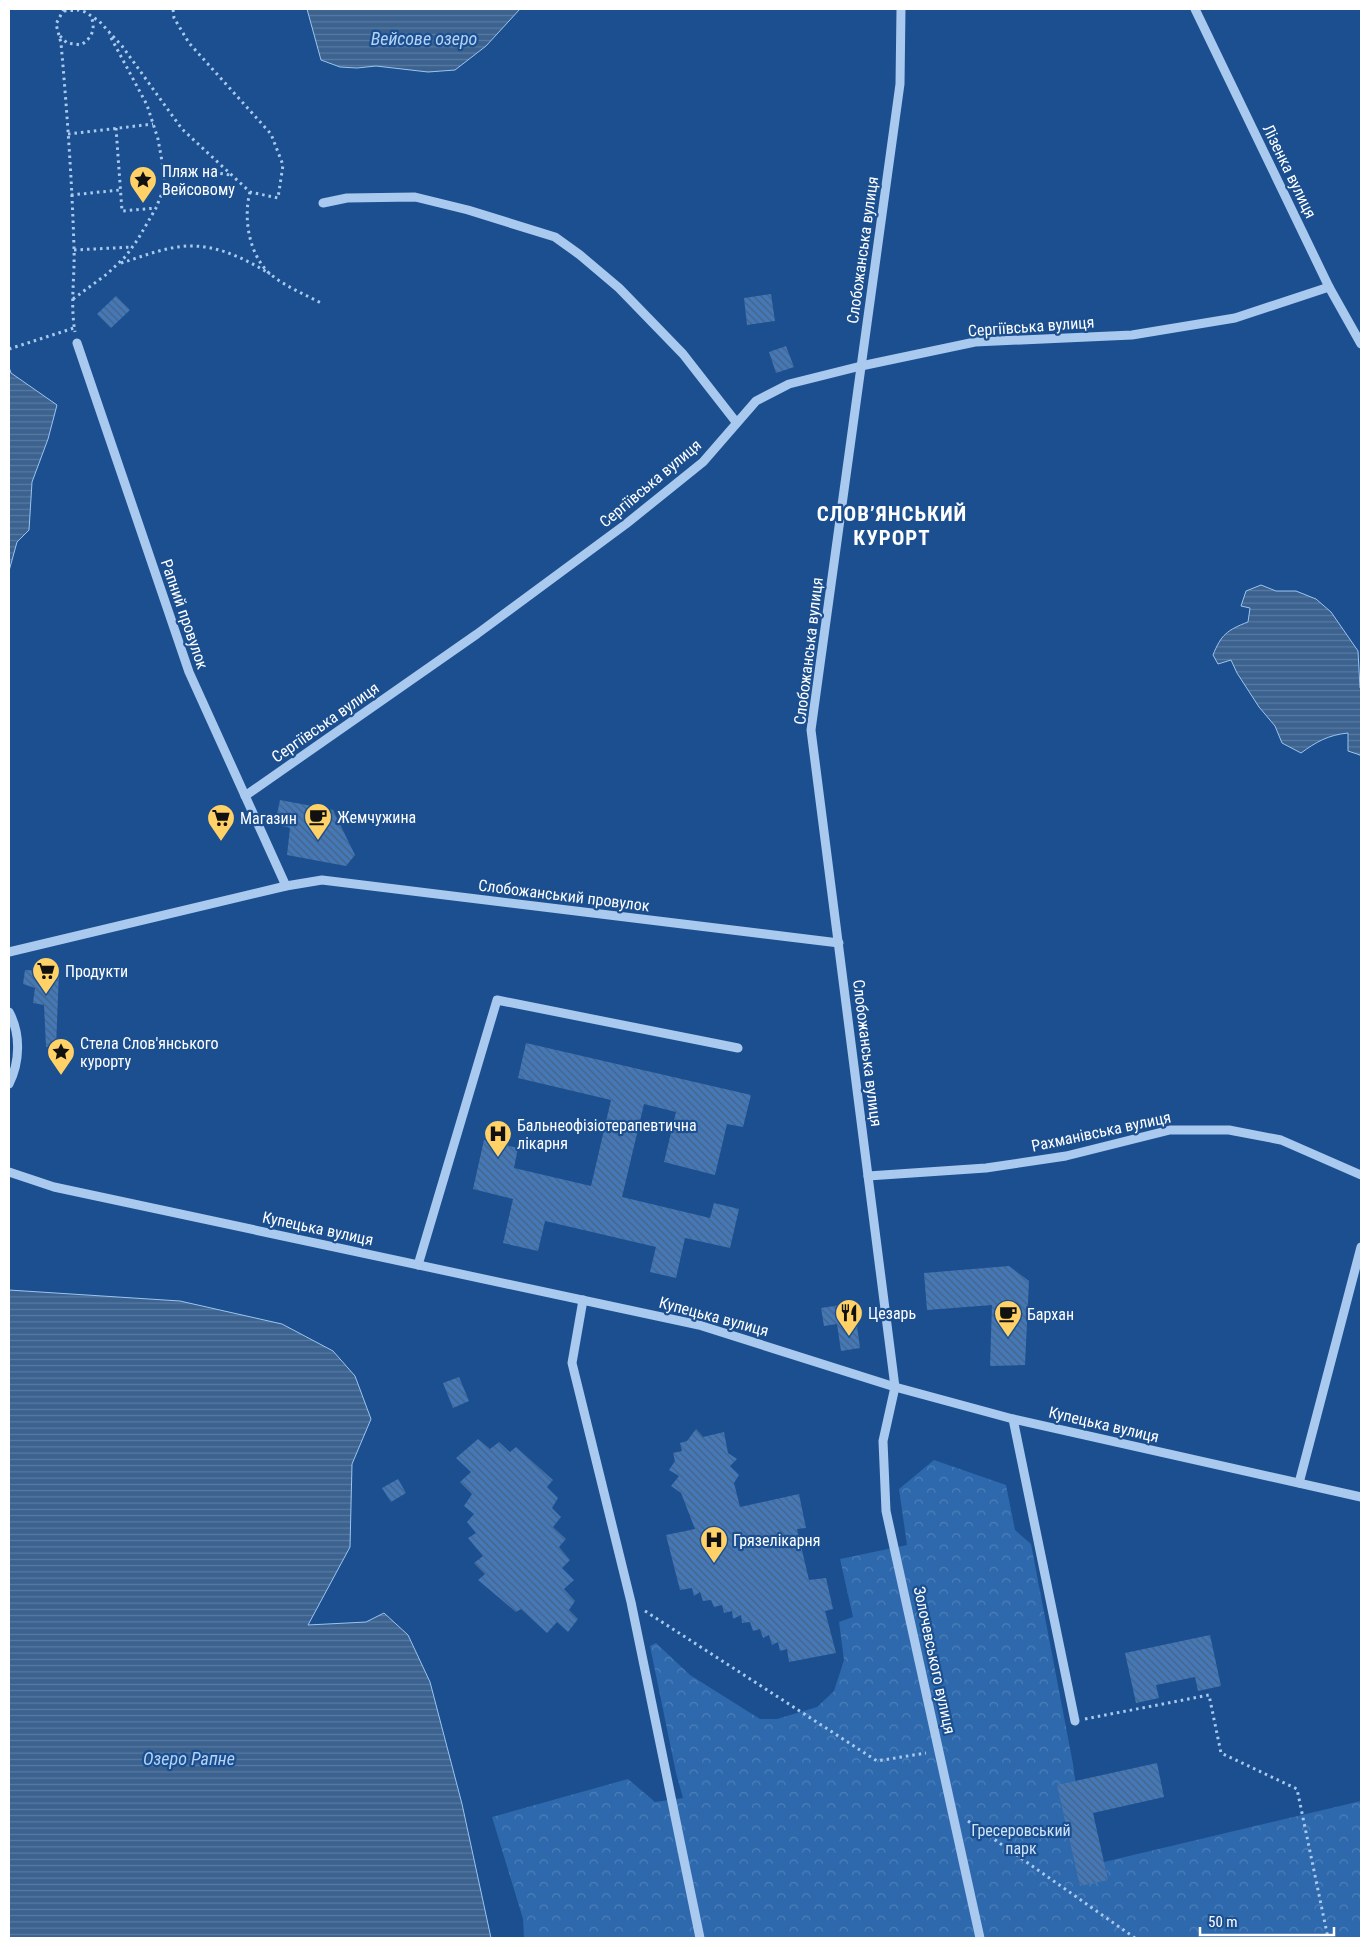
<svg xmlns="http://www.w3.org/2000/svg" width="1370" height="1947" viewBox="0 0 1370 1947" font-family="'Roboto Condensed',sans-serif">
	<defs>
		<pattern id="forest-crowns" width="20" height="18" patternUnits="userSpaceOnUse" patternTransform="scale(1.25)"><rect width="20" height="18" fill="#2e69ad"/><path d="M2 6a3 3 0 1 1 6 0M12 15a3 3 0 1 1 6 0" fill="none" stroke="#4d80b9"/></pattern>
		<pattern id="water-rules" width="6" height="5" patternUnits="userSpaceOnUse" patternTransform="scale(1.25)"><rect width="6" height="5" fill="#3c6290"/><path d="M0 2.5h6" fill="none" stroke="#597aa1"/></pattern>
		<pattern id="building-back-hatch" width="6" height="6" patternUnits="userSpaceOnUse" patternTransform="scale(1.25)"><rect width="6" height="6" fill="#4478b7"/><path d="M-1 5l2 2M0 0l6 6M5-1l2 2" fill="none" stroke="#486282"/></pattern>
	</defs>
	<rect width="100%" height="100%" fill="#1b4f8f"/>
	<!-- forest -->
	<path fill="url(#forest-crowns)" d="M934,1460L1006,1485L1015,1530L1031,1544L1073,1764L1087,1866L1361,1801V1938H524L523,1919L492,1817L628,1779L655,1802L683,1798L676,1773L650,1646L656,1643L690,1675L760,1719H777L817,1707L834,1691L844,1660L839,1622L853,1617L840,1559L907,1545L899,1489Z"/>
	<!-- water -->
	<g fill="url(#water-rules)" stroke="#9cc4f0">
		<path d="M307,9H520L486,46L455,70L428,72L376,66L357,68L340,67L321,60Z"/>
		<path d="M9,367L11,373L57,405L48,439L32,482L29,530L17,542L9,571Z"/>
		<path d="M1261,585L1276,591H1296L1316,599L1331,612L1358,651L1360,688L1361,689V758L1360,755L1348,751V733C1328,735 1316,742 1301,753L1282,743L1275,726L1259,707L1237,673L1231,660L1218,664L1213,655C1221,635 1227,630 1248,622L1250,608L1241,606L1246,591Z"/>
		<path d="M9,1290L180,1301L282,1324L333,1351L355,1376L371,1419L352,1464L350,1547L308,1625L366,1622L384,1613L408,1635L430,1682L462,1804L491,1938H9Z"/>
	</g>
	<!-- building -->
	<g fill="url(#building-back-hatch)">
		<path d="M771,294L775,321L747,325L744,298Z"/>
		<path d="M116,296L130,310L111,328L97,314Z"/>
		<path d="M786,346L794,367L776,373L769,352Z"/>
		<path d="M280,800L333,810L355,855L346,866L287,855L290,828L275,824Z"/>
		<path d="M25,970L59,972L56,1047H46L44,1005L33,1003L35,988L23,984Z"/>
		<path d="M526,1043L751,1095L743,1127L727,1124L715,1175L664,1162L676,1112L644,1104L622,1197L710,1218L714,1203L739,1209L730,1248L685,1238L676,1278L650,1272L656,1247L545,1221L538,1251L503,1243L513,1199L473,1189L484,1140L518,1148L514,1168L591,1186L611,1100L518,1078Z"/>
		<path d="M1009,1266L1029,1281L1025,1365L990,1366L992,1305L927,1310L924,1273Z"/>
		<path d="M854,1303L860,1348L841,1351L837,1324L824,1326L821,1308Z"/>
		<path d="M459,1377L469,1401L453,1408L443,1383Z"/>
		<path d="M696,1429L703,1437L724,1432L728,1453L737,1459L730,1466L739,1475L734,1483L740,1507L799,1494L806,1528L797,1529L809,1580L826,1578L833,1609L825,1611L836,1653L789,1662L787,1649L780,1651L778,1642L772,1645L769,1635L763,1638L760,1629L753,1631L750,1622L742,1623L741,1615L733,1619L732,1611L724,1613L722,1605L714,1607L711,1600L703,1601L700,1592L694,1596L692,1588L680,1590L666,1535L695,1529L681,1493L671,1486L679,1476L669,1470L675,1461L673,1453L682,1451L680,1443L687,1441Z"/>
		<path d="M478,1439L490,1449L499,1442L510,1452L516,1447L553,1480L547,1487L558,1498L552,1508L561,1517L553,1527L566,1539L559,1547L570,1560L562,1568L574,1580L564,1589L575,1601L569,1610L578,1619L568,1632L557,1622L547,1633L521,1609L516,1612L478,1580L485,1574L474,1563L483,1556L468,1538L476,1533L467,1522L474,1514L464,1506L472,1494L460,1482L471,1472L456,1458Z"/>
		<path d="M398,1479L406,1493L391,1502L382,1488Z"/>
		<path d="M1210,1635L1221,1686L1198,1691L1195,1677L1156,1685L1159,1698L1136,1703L1125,1653Z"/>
		<path d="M1157,1763L1164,1797L1093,1813L1108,1880L1080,1886L1057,1785Z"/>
	</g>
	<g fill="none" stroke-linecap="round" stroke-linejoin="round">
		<!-- path -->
		<g stroke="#a9c9ee" stroke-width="3" stroke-dasharray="2.5 4" stroke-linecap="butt">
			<path d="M64,9L56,24L61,43C67,111 72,180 74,248C75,276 70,304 75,332"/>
			<path d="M64,11L79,10L85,12L99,21L122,46L182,129L250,192L278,198L283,165L271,134L189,43L174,18L173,9"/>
			<path d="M60,36L67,43L81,45C92,38 96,29 91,16"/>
			<path d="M116,128L122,211L156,208"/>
			<path d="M68,134L153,124"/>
			<path d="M163,178L199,170L230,175"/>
			<path d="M250,192C243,218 249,254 269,273C284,286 306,295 323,304"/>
			<path d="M71,195L120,190"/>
			<path d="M74,250L133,247"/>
			<path d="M121,263C144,256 170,245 194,246C222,247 247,260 270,274"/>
			<path d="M73,299L107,274L126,256L138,239L156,208L164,188L163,167L158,139L147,105L109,34"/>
			<path d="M9,349L74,328"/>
			<path d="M645,1611L877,1761L926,1753"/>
			<path d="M1085,1719L1209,1695L1221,1753L1297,1789L1328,1938"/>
			<path d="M968,1821L1135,1938"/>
		</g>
		<!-- minor -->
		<g stroke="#a9c9ee" stroke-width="9">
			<path d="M901,9L900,84L811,730L895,1387L883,1441L886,1511L980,1938"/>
			<path d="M1195,9L1329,287L1361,344"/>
			<path d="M323,203L347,198L415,197L468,210L555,237L580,255L619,288L683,354L736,422"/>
			<path d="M77,343L189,672L286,886"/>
			<path d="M245,796L477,634L626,524L703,462L756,401L789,384L861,366L975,342L1132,335L1235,318L1329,287"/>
			<path d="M9,952L286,886L322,880L839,943"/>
			<path d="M9,1012C21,1034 20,1062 9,1084"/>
			<path d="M9,1172L54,1187L699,1325L895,1387L1013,1419L1361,1497"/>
			<path d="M868,1176L986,1168L1066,1156L1170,1130H1229L1281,1140L1361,1175"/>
			<path d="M418,1265L497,1000L738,1048"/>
			<path d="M583,1300L572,1363L631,1602L700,1938"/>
			<path d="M1013,1419L1075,1721"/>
			<path d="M1299,1483L1361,1247"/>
		</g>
	</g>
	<!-- icons -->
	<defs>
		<symbol id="sight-pin" viewBox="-11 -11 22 30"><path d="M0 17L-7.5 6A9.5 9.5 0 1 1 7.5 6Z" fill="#ffd166" stroke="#1b4f8f"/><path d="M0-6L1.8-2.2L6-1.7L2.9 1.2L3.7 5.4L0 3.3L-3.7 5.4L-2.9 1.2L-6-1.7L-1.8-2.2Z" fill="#111"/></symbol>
		<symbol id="cafe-pin" viewBox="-11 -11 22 30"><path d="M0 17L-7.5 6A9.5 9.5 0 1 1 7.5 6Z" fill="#ffd166" stroke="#1b4f8f"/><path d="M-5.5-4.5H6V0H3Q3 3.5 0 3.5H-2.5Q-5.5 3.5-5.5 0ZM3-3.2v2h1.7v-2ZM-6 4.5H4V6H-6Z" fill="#111"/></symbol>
		<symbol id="supermarket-pin" viewBox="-11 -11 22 30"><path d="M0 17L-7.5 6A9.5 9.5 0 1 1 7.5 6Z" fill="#ffd166" stroke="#1b4f8f"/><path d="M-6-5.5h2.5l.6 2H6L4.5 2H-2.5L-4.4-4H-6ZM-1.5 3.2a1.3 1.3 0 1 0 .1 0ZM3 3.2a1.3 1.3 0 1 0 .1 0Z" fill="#111"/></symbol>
		<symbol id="hospital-pin" viewBox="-11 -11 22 30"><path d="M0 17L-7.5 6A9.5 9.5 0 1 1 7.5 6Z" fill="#ffd166" stroke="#1b4f8f"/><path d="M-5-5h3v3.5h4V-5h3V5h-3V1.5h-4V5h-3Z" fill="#111"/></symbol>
		<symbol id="restaurant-pin" viewBox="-11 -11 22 30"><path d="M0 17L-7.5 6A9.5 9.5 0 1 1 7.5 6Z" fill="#ffd166" stroke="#1b4f8f"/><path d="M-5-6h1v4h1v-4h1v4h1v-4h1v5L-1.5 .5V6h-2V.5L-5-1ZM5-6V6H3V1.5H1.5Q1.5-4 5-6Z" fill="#111"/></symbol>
	</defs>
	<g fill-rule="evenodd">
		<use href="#sight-pin" x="127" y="164" width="32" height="43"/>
		<use href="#cafe-pin" x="302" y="801" width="32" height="43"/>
		<use href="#supermarket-pin" x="205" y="802" width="32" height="43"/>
		<use href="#supermarket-pin" x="30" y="955" width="32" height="43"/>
		<use href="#sight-pin" x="45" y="1036" width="32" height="43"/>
		<use href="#hospital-pin" x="482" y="1118" width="32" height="43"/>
		<use href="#restaurant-pin" x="833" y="1297" width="32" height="43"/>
		<use href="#cafe-pin" x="992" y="1298" width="32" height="43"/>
		<use href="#hospital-pin" x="698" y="1524" width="32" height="43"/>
	</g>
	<g text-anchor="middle" stroke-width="4.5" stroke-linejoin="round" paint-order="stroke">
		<!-- poi labels -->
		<g font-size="16" fill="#fff" stroke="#1b4f8f" text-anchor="start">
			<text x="162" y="177">Пляж на<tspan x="162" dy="18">Вейсовому</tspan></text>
			<text x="337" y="823">Жемчужина</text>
			<text x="240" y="824">Магазин</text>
			<text x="65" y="977">Продукти</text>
			<text x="80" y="1049">Стела Слов'янського<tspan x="80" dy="18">курорту</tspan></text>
			<text x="517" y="1131">Бальнеофізіотерапевтична<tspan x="517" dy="18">лікарня</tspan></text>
			<text x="868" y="1319">Цезарь</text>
			<text x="1027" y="1320">Бархан</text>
			<text x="733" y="1546">Грязелікарня</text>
		</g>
		<!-- street labels -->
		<g font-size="16" fill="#fff" stroke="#1b4f8f">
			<text transform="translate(1290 171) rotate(64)" y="6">Лізенка вулиця</text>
			<text transform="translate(862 250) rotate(-82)" y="6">Слобожанська вулиця</text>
			<text transform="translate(1031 326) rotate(-4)" y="6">Сергіївська вулиця</text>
			<text transform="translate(650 483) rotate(-40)" y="6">Сергіївська вулиця</text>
			<text transform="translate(185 614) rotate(71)" y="6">Рапний провулок</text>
			<text transform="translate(808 651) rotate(-83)" y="6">Слобожанська вулиця</text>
			<text transform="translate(325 722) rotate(-35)" y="6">Сергіївська вулиця</text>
			<text transform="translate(564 895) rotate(7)" y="6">Слобожанський провулок</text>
			<text transform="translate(868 1053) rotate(83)" y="6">Слобожанська вулиця</text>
			<text transform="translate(1101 1131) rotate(-12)" y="6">Рахманівська вулиця</text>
			<text transform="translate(318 1228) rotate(12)" y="6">Купецька вулиця</text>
			<text transform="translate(714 1316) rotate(15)" y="6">Купецька вулиця</text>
			<text transform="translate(1104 1424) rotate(13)" y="6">Купецька вулиця</text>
			<text transform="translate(935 1660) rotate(78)" y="6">Золочевського вулиця</text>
		</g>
		<!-- park labels -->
		<g font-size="16" fill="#cfe3fa" stroke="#1b4f8f">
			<text x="1021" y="1836">Гресеровський<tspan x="1021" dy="18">парк</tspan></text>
		</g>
		<!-- water labels -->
		<g font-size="18" font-style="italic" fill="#b5d3f5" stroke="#1b4f8f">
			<text x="424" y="45">Вейсове озеро</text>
			<text x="189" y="1765">Озеро Рапне</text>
		</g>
		<!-- district labels -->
		<g font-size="21" font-weight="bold" letter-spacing="1" fill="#fff" stroke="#1b4f8f">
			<text x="892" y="521">СЛОВ’ЯНСЬКИЙ<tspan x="892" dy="24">КУРОРТ</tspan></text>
		</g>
	</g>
	<!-- border -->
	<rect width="1370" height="1947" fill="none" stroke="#ffffff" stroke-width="20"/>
	<!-- scale -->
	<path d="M1200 1927v8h134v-8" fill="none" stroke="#ffffff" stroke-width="2.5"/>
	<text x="1208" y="1927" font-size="15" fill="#ffffff" stroke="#1b4f8f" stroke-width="4" paint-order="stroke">50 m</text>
</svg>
